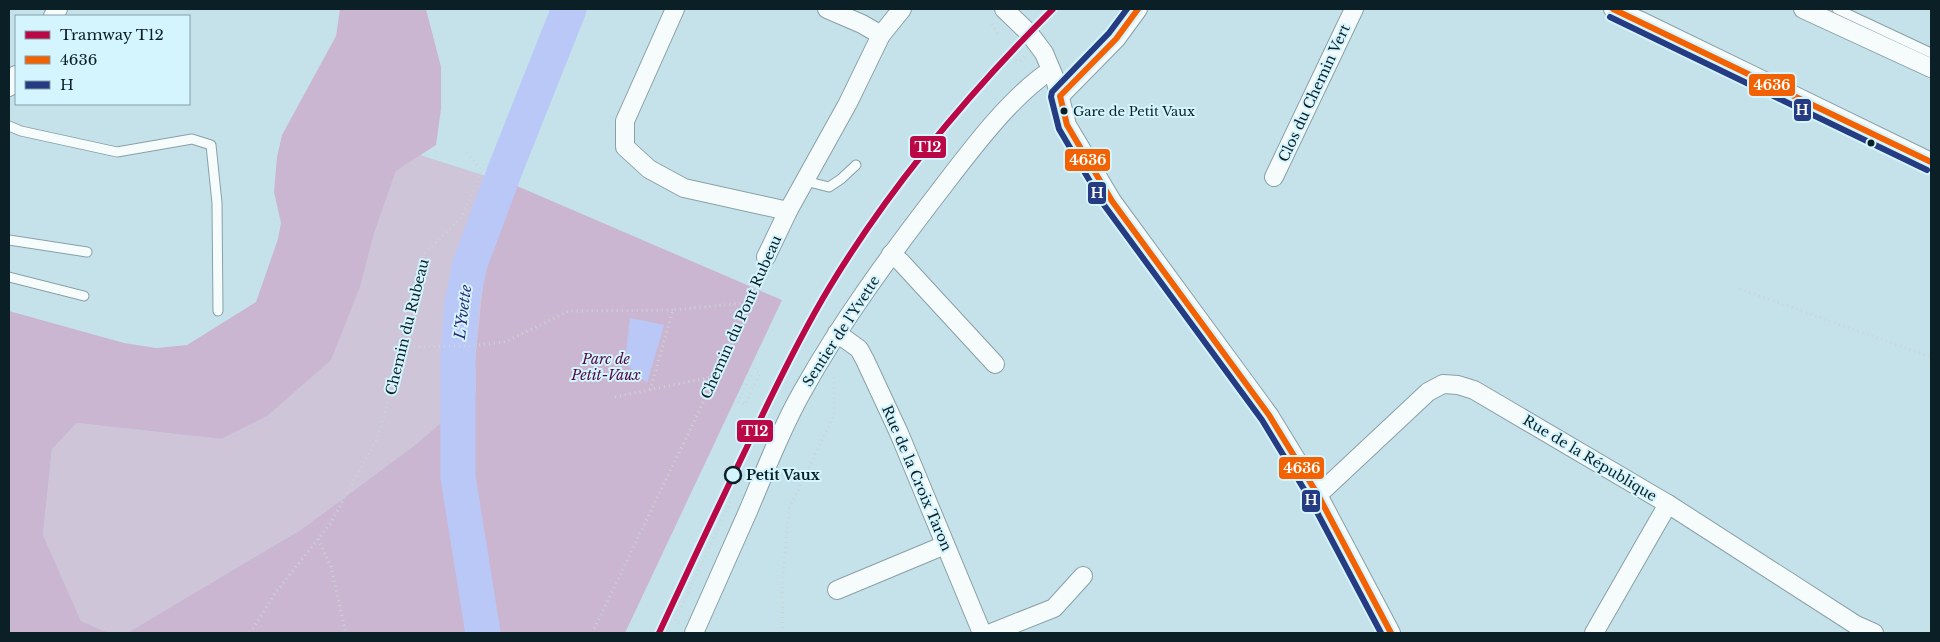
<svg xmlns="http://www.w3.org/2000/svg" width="1940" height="642" viewBox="0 0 1940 642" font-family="'Libre Baskerville',serif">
	<rect width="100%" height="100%" fill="#c5e2eb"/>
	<!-- green -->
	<path fill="#cec5d8" d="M420,155L517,186L485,265L475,360L476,393L415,445L302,529L127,633H109L81,621L43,536L52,449L77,423L221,439L361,284L374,234L396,171Z"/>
	<!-- forest -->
	<g fill="#cbb6d1">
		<path d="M340,9H426L441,67V109L436,145L396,171L374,234L361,284L331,360L267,416L221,439L77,423L52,449L43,535L81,621L109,633H9V311L124,343L156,348L187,345L256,302L278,239L281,223L274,192L277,157L282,135L336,36Z"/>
		<path d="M517,186L782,300L625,633H127L302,529L415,445L476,393L475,360L485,264Z"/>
	</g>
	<!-- water -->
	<path fill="#bac8f8" d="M630,318L664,325L647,383L625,363Z"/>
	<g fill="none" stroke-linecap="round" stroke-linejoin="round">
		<!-- river -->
		<path stroke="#bac8f8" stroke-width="35" d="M483,633L458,477V353L462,302L470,264L505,170L569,9"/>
		<defs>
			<g id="service">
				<path d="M1837,9L1931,53"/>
				<path d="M9,126L21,131L117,152L192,139L211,145L217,203L218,311"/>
				<path d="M805,181L829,187L841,179L856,165"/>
				<path d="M9,240L87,252"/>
				<path d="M9,277L84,296"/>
			</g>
			<g id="minor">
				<path d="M675,9L625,121V147L649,169L684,188L788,211"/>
				<path d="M827,9L862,24L881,35"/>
				<path d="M1004,9L1029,33L1044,53L1055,79L1067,125L1112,201L1269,415L1318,495L1391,633"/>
				<path d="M1613,9L1643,22L1931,162"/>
				<path d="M1803,9L1931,68"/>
				<path d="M53,16L58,9"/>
				<path d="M9,87L16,75"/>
				<path d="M1060,96L1116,39L1138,9"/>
				<path d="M1274,177L1354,9"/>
				<path d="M891,254L901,262L995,364"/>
				<path d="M766,257L788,211L848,103L881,35L902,9"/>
				<path d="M837,333L859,349L865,360L899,433L982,633"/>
				<path d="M1318,495L1428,392L1443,384L1458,385L1474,390L1668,504L1856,625L1874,633"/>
				<path d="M837,590L945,545"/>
				<path d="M694,633C712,592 731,550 749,509C766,469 781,429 802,392C842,320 891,254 941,189C971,150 1010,97 1051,70"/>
				<path d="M991,633L1054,608L1083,576"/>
				<path d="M1594,633L1668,504"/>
			</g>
		</defs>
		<!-- service casing -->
		<use href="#service" stroke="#89a0a7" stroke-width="11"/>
		<!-- minor casing -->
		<use href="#minor" stroke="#89a0a7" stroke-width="20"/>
		<!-- path -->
		<g stroke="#cbd4d7" stroke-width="3" stroke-dasharray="1 4" stroke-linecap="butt">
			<path d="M992,24L998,34"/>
			<path d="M1016,60L1019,62L1026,56"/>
			<path d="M1740,289L1931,357"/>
			<path d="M404,347L468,346L505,342L569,311L673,310"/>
			<path d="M751,375L738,402L745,405L760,373L755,370L757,364"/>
			<path d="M650,390L673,310L746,303"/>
			<path d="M615,397L716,376"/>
			<path d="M318,539L331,567L346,633"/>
			<path d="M679,623L675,621L731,500"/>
			<path d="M250,633L276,592L330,524L378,437L404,347L422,256L462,217L482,170L466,152"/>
			<path d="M592,633L716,376L759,273"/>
			<path d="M783,633L782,588L789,509L834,415V374"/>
		</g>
		<!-- service -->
		<use href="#service" stroke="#f6fbfc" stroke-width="9"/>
		<!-- minor -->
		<use href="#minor" stroke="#f6fbfc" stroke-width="18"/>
		<defs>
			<g id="bus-1">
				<path d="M1138,9L1116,39L1060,96L1067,125L1112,201L1269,415L1318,495L1391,633"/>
				<path d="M1613,9L1931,162"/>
			</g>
			<g id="bus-2">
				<path d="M1127,9L1109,33L1052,92L1051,97L1059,129L1104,205L1262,420L1310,499L1381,633"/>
				<path d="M1610,17L1927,170"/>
			</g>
		</defs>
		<!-- bus-1 casing -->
		<use href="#bus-1" stroke="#d4f4fe" stroke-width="10"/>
		<!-- bus-2 casing -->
		<use href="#bus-2" stroke="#d4f4fe" stroke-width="10"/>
		<!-- bus-1 -->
		<use href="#bus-1" stroke="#f36202" stroke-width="6"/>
		<!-- bus-2 -->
		<use href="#bus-2" stroke="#253b82" stroke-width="6"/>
		<defs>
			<path id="tram-1" d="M659,633C692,562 725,492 759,422C781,376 803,331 829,288C891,185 968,94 1053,9"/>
		</defs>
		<!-- tram-1 casing -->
		<use href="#tram-1" stroke="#d4f4fe" stroke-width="10"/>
		<!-- tram-1 -->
		<use href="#tram-1" stroke="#b90845" stroke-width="6"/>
	</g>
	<!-- markers -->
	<g fill="#0b2026" stroke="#d4f4fe" stroke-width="2">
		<circle cx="1064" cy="111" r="4.5"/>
		<circle cx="1871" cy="143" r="4.5"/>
	</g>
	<circle fill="#d4f4fe" stroke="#0b2026" stroke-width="2.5" cx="733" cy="475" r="8"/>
	<g text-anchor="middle" stroke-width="4" stroke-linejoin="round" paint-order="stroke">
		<!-- bus labels -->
		<g font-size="13" fill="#0b2026" stroke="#d4f4fe" text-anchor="start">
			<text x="1073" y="116">Gare de Petit Vaux</text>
		</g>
		<!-- street labels -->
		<g font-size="14" fill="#0b2026" stroke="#d4f4fe">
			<text transform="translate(1314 93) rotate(-65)" y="5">Clos du Chemin Vert</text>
			<text transform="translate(741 317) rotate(-66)" y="5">Chemin du Pont Rubeau</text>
			<text transform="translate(407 327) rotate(-76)" y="5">Chemin du Rubeau</text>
			<text transform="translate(841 331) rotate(-57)" y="5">Sentier de l'Yvette</text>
			<text transform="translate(1590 458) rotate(31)" y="5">Rue de la République</text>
			<text transform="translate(917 478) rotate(67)" y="5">Rue de la Croix Taron</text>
		</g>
		<!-- park labels -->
		<g font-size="14" font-style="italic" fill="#510641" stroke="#d4f4fe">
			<text x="606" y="364">Parc de<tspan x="606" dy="16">Petit-Vaux</tspan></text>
		</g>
		<!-- stop labels -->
		<g font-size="14" font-weight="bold" fill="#0b2026" stroke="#d4f4fe" text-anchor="start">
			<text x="746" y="480">Petit Vaux</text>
		</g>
		<!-- water labels -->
		<g font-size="15" font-style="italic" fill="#2b2972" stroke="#d4f4fe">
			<text transform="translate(463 312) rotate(-83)" y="5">L'Yvette</text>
		</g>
	</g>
	<g stroke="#d4f4fe" stroke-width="2">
		<rect x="1748" y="73" width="48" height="24" rx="5" fill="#f36202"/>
		<rect x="1793" y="98" width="19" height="24" rx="5" fill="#253b82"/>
		<rect x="909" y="135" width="38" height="24" rx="5" fill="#b90845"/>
		<rect x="1064" y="148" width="47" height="24" rx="5" fill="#f36202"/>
		<rect x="1087" y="181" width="20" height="24" rx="5" fill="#253b82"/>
		<rect x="736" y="419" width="38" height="24" rx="5" fill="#b90845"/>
		<rect x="1278" y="456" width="47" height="24" rx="5" fill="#f36202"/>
		<rect x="1301" y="489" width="20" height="24" rx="5" fill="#253b82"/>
	</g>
	<g font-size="14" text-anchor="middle" font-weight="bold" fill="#fff">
		<text x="1772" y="90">4636</text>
		<text x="1802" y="115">H</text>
		<text x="928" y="152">T12</text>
		<text x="1088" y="165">4636</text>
		<text x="1097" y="198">H</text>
		<text x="755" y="436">T12</text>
		<text x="1302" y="473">4636</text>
		<text x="1311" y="505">H</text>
	</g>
	<!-- border -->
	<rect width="1940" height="642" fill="none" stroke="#0b2026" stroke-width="20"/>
	<!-- legend -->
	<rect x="15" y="15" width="175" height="90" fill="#d4f4fe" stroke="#849fa8"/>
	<rect x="25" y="31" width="25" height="8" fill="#b90845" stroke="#849fa8"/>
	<text x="60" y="40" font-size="15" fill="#0b2026">Tramway T12</text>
	<rect x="25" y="56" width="25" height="8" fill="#f36202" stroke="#849fa8"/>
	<text x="60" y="65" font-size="15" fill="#0b2026">4636</text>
	<rect x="25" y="81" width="25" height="8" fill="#253b82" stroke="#849fa8"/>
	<text x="60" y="90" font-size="15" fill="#0b2026">H</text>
</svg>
